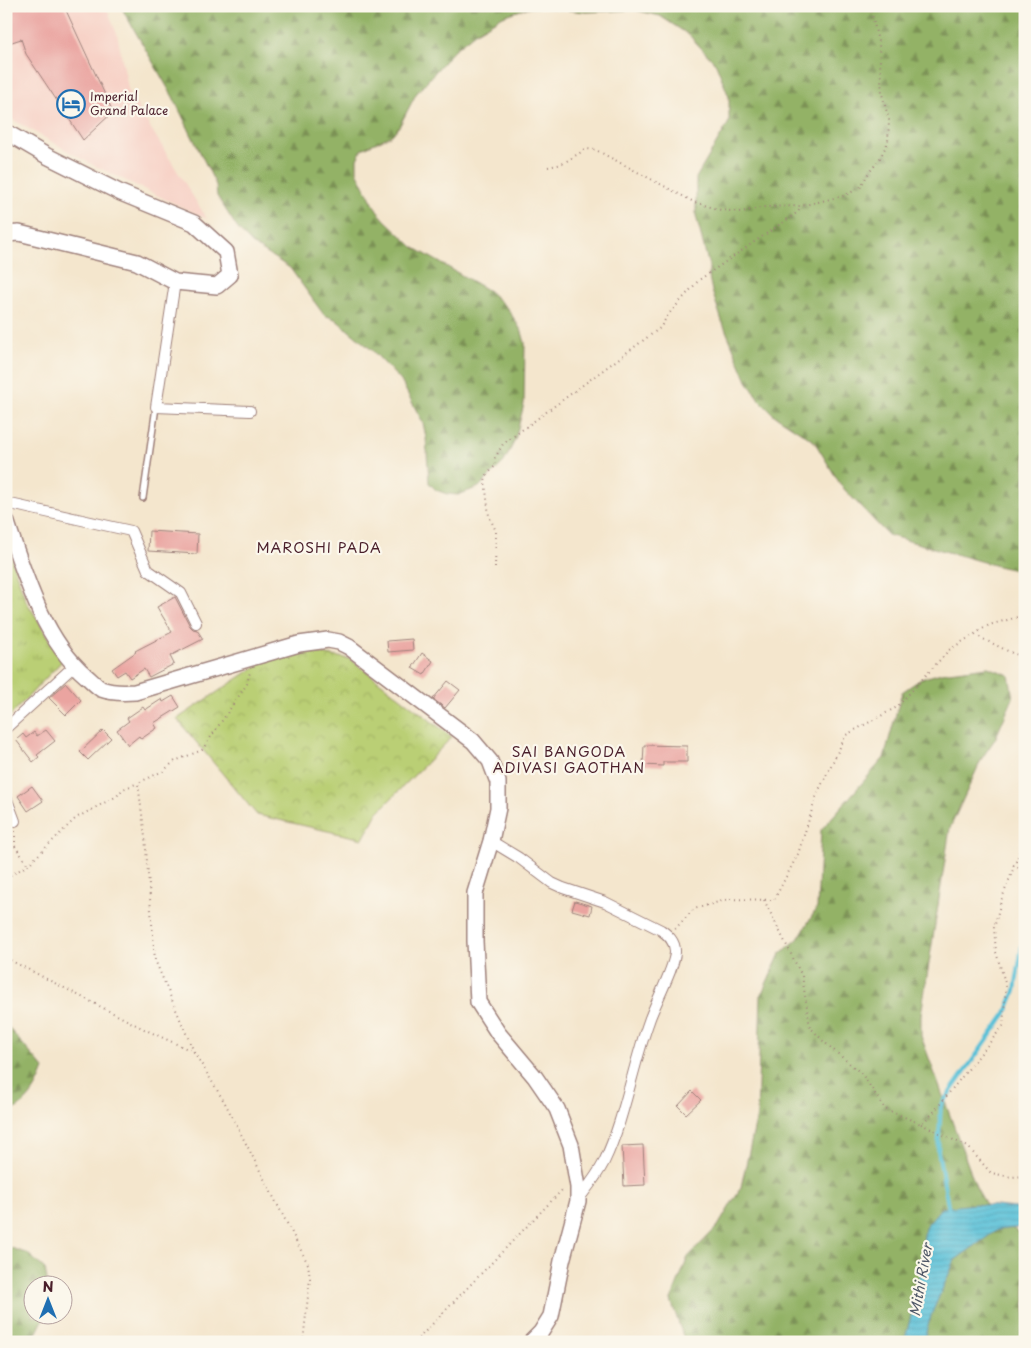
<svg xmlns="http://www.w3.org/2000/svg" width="1031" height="1348" viewBox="0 0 1031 1348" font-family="'Playpen Sans',sans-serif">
	<defs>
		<pattern id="grass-tufts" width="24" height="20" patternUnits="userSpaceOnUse" patternTransform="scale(1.25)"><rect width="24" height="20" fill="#bacf74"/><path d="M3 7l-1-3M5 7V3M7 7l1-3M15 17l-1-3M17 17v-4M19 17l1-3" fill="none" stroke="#a1b165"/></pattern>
		<pattern id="forest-firs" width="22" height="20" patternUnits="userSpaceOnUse" patternTransform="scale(1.25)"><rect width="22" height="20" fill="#93b266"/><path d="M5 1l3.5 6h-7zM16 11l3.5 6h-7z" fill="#7a9054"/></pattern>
		<pattern id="park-crowns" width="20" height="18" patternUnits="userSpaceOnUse" patternTransform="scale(1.25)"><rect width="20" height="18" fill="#bacf74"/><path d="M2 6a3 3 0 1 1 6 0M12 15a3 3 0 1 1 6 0" fill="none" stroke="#a1b165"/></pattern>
		<pattern id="water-rules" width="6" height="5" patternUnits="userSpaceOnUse" patternTransform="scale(1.25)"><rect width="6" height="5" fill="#5ac1d8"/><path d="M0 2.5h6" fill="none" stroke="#50a5ba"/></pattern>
	</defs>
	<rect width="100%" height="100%" fill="#fbf7ec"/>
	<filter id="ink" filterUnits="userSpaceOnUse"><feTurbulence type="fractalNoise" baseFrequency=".02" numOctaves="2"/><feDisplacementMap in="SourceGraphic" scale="10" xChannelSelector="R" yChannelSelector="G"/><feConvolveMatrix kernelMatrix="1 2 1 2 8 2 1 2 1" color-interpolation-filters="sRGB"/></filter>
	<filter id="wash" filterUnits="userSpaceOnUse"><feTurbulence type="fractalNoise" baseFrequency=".0096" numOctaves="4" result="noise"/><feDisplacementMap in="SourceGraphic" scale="20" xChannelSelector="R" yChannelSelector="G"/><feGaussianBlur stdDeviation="1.12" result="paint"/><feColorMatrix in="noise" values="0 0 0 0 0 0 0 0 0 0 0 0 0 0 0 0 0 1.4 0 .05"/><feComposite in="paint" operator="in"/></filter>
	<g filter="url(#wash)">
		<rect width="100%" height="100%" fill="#f4e6cd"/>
		<!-- built -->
		<path fill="#f7d1c6" d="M6,6H106L117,34L129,93L207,219L93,165L6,116Z"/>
		<!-- grass -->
		<path fill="url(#grass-tufts)" stroke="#827750" d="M6,544L26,601L63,660L6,720Z"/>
		<!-- forest -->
		<g fill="url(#forest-firs)" stroke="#6e6848">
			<path d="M122,6H1025V572L997,566L888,535L842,487L814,441L774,415L760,401L747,381L722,321L712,291L709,277V266L696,216V178L729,122V97L716,64L689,35L660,16L635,10L586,12L539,7L527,8L503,16L476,32L455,49L416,94L400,125L392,135L362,149L357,159V172L377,211L385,220L413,247L489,291L508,309L522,332L525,343L524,404L515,440L504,462L479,487L458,495L447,494L436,490L429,483L426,437L423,423L401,381L372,350L335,319L324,315L290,268L252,244L238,229L217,196L216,185L173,97L124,12Z"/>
			<path d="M988,667L1009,675L1013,698L995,739L982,758L950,828L921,1015V1036L976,1187L993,1217L1025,1236V1342H685L671,1300L688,1257L718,1226L741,1187L757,1116L761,995L780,954L798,939L817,908L821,830L884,758L902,692L921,679L941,673Z"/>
			<path d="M6,1025L44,1069C35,1092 29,1103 6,1114Z"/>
			<path d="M6,1246L28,1254L45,1269L48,1285L32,1286V1316H45L32,1342H6Z"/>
		</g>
		<!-- park -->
		<path fill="url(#park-crowns)" stroke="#827750" d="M311,652L350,659L452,737L377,813L363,839L257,815L177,719L264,661Z"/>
		<!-- water -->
		<path fill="url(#water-rules)" stroke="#527082" d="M974,1204L1025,1209V1227L997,1230L955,1260L932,1313L923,1342H904L917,1293L925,1227L941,1208Z"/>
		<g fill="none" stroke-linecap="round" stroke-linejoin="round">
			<!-- stream -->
			<path stroke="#5ac1d8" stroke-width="4" d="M949,1211L938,1151L941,1105L1006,1013L1015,991L1022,945L1025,941"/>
		</g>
		<g id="blocks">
			<!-- building -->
			<g fill="#eaa4a0">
				<path d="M6,6H64L113,112L83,140L26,54L21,39L6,44Z"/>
				<path d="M149,531L198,534L197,554L148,551Z"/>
				<path d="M175,597L190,626L193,629L197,630L203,639L170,656L174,664L149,677L144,669L130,678L125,671L117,676L112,669L136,652L135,651L172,632L157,607Z"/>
				<path d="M412,639L413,650L388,652L387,641Z"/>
				<path d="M422,653L433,661L424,675L412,668Z"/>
				<path d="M448,681L460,690L445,708L433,699Z"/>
				<path d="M66,683L81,700L66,715L49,698Z"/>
				<path d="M173,696L180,707L154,723L157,728L141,739L139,736L128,745L117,730L129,721L127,718L143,707L145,710L162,699L163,702Z"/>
				<path d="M46,730L55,741L37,755L39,757L33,762L16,740L23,734L26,738L34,732L37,736Z"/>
				<path d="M103,730L111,738L88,760L80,752Z"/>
				<path d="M644,745L687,746V762H663V766L643,765Z"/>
				<path d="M32,786L43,801L28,811L18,796Z"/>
				<path d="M575,901L592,906L590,915L572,910Z"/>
				<path d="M692,1091L701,1100L686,1114L678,1106Z"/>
				<path d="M643,1145L645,1185L624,1186L622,1146Z"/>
			</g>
		</g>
	</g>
	<g filter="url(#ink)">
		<use href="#blocks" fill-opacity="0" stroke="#9f827c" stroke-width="1"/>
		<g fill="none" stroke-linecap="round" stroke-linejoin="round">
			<defs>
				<path id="lane" d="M143,498L156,407"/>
				<g id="street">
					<path d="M175,282L156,407L250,411"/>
					<path d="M6,503L131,531L148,570L181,593L196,623"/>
					<path d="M6,728L74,666"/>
					<path d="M6,797L15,821"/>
					<path d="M491,841L519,858L552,883L563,888L605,902L661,930C668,935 675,941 675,951C676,965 654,1005 649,1021C632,1068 625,1118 604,1162C597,1176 587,1188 578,1200"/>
				</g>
				<g id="secondary">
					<path d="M6,132L47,156L121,193L194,223L226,252L230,275L217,286L175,282L137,262L19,233L6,234"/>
					<path d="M6,520C24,573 43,639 86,676C91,680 96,686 101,689C112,693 123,693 135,692L299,644L328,640L339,642L349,647L473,741L490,761L498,782V808L491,841L475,893V941L478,1002L498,1033L535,1077L557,1109L571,1145L578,1187V1201L562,1261L551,1316L541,1332L531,1342"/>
				</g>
			</defs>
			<!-- lane casing -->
			<use href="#lane" stroke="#9f827c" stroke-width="8"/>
			<!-- street casing -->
			<use href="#street" stroke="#9f827c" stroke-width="12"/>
			<!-- secondary casing -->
			<use href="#secondary" stroke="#9f827c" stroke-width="18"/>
			<!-- path -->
			<g stroke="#9f827c" stroke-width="2" stroke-dasharray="1 4" stroke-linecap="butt">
				<path d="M548,167L562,164L586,149L596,150L694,202L721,210L741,212L765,207L801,206L843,196L860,188L868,174L879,160L888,142L889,120L882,94L879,46L870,6"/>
				<path d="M495,568L496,531L489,516L485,481L486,476L495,466V458L503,444L660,328L668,315L699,280L798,212L801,207"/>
				<path d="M975,635L1012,653L1025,657"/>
				<path d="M15,831V846L28,865"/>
				<path d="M1013,865L1025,871"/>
				<path d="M6,878L28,865L76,818L117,796L123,789L138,783"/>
				<path d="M764,900L802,976L810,1027L824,1042L862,1074L885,1109L921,1124L932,1114L1003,1026L1006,986L996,952L994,928L1001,901L1025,838"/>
				<path d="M675,929L694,909L729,899L774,900L798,854L817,794L846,735L897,707L949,650L989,625L1025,615"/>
				<path d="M6,958L146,1030L194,1052L225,1103L308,1264L310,1278L303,1342"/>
				<path d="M194,1052L155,960L145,837L138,783L163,771L175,761L202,750L247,684L250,672"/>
				<path d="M921,1124L968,1147L991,1173L1011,1177L1025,1176"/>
				<path d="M415,1342L564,1188"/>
			</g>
			<!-- lane -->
			<use href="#lane" stroke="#fff" stroke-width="5"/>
			<!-- street -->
			<use href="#street" stroke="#fff" stroke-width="10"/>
			<!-- secondary -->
			<use href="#secondary" stroke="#fff" stroke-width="15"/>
		</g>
	</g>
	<!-- icons -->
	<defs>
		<symbol id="hotel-ring" viewBox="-11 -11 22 22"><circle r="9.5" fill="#fbf7ec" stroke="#1f6fb2" stroke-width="1.5"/><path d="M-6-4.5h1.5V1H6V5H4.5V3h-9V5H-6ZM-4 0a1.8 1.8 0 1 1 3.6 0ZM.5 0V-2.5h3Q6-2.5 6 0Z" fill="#1f6fb2"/></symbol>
	</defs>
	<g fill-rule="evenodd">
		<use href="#hotel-ring" x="55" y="88" width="32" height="32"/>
	</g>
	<g text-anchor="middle" stroke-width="4.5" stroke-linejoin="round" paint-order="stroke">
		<!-- poi labels -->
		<g font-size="12" fill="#4a1f2b" stroke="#fbf7ec" text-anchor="start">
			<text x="90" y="101">Imperial<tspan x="90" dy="14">Grand Palace</tspan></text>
		</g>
		<!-- neighbourhood labels -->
		<g font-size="14" letter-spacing="1" fill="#4a1f2b" stroke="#fbf7ec">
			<text x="319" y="553">MAROSHI PADA</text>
			<text x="569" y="757">SAI BANGODA<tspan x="569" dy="16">ADIVASI GAOTHAN</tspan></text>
		</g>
		<!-- water labels -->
		<g font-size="14" font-style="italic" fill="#505868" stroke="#fbf7ec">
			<text transform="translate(921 1280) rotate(-80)" y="5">Mithi River</text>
		</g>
	</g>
	<!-- margin -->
	<rect width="1031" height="1348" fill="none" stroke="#fbf7ec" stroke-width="25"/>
	<!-- north arrow -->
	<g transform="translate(48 1300)"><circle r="24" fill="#fbf7ec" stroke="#b4a19f"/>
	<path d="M0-4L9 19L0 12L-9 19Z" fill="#1f6fb2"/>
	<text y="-8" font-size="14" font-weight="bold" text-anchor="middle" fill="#4a1f2b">N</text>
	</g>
</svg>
